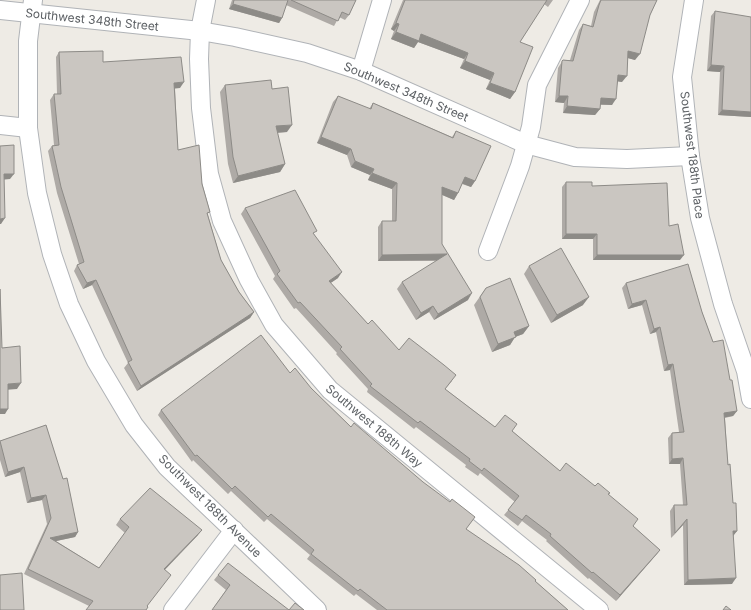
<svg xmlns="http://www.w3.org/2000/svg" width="751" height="610" viewBox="0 0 751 610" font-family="Inter,sans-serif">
	<rect width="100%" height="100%" fill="#eeebe5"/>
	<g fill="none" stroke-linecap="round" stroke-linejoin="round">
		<defs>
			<g id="minor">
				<path d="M33,0L28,41V128L37,193L52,254L69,304L96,361L134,425L167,467L317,610"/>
				<path d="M206,0L200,31L199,59L201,108L209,174L222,221L249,280L274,325L330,390L599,610"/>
				<path d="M694,0L682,77L690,156L700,218L723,304L746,371L751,399"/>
				<path d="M0,10L200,31L235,37L307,53L361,71L526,144L575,157L627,159L690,156"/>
				<path d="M361,71L382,0"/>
				<path d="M0,125L28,128"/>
				<path d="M488,251L520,166L531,127L537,85L580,0"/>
				<path d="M173,610L234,530"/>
			</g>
		</defs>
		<!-- minor casing -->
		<use href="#minor" stroke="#b0b3b7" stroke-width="20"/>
		<!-- minor -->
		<use href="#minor" stroke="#fff" stroke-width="18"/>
	</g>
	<!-- wall -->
	<g fill="#aeaaa6">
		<path d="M232,0H356L349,15L345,20L339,17L334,26L286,5L282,18L279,23L229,9Z"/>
		<path d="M403,0H553L548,7L544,4L520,42L515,92L510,99L486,89L490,80L460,68L464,59L418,42L414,48L391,39L394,31L391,29Z"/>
		<path d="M600,0H657L650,15L635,60L628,58L622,82L618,81L612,105H600V109L595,115L563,113L564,103L555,102L558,68L563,60H570L579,30L583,24L591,26L594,12Z"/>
		<path d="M715,11L751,117L718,115L720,72L707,71L711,16Z"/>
		<path d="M59,52L103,62L180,88H175L178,150L202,184L208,215L221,260L239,292L254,312L250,318L137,391L124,368L128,363L92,285L83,289L74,271L77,265L79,264L57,193L48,151L52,146L54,145L50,100L54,94H57L56,57Z"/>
		<path d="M225,85L272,89L287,132L277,133L285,164L280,172L233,183L228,164L220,92Z"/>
		<path d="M338,96L369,109L373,103L452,137L456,131L475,181L471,187L462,184L458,193L454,200L442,195V244L468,300L434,320L429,312L416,320L397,289L402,282L437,261H378V227L382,221H392V189L368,180L370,175L351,167L347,155L317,143L333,102Z"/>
		<path d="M566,182L592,186L669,226L680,260H593V239H562V187Z"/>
		<path d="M245,208L314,234L338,278L330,283L368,324L399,350L452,381L445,389L495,427L512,431L560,471L595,486L608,494L633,526L660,550L656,555L616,601L589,578L588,579L546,541L547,540L522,521L518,526L504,515L515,502L480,473L478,476L465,467L466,465L416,427L414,429L367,392L368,389L336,354L337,353L296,308L294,309L273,279L275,276L241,214Z"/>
		<path d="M529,266L583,305L551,323L524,274Z"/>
		<path d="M626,283L702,312L713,342L730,380L737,411L733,416L725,418L728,465L737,531L733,536L732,584L684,585L683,525L671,538L670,511L674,505H683L680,464H669L668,438L672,433L679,432L670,370L664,371L656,332L650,334L642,305L628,309L622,288Z"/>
		<path d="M486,288L529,326L523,334L515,337L510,345L492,352L474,305Z"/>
		<path d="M290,373L311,388L351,427L466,529L535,581L568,610H377L356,594L354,596L307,559L310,555L267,519L264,522L231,491L228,494L193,460L192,462L158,415L161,410Z"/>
		<path d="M46,425L78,532L75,537L56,541L99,568L125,533L116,525L120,519L198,535L164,570L89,606L24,574L47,524L42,500L27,503L20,472L5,477L0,460V441Z"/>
		<path d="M218,575L289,610H212L226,590L214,580Z"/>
	</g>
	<!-- shaded-wall -->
	<g fill="#8d8b87">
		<path d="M233,4L282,18L279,23L229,9Z"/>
		<path d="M396,23L399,24L394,31L391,29Z"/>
		<path d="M396,32L421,34L468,53L464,59L418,42L414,48L391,39Z"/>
		<path d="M628,51L640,54L635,60L624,57Z"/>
		<path d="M465,61L494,73L490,80L460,68Z"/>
		<path d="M711,65L724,66L720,72L707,71Z"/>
		<path d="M618,75L627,76L622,82L614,81Z"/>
		<path d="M184,82L180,88L171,89L174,83Z"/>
		<path d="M490,83L515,92L510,99L486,89Z"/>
		<path d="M559,96H568L564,103L555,102Z"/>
		<path d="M601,98L616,99L612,105L596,104Z"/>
		<path d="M567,106L600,109L595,115L563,113Z"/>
		<path d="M722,110L751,112V117L718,115Z"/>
		<path d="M292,125L287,132L271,133L276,126Z"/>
		<path d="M321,137L351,149L347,155L317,143Z"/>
		<path d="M355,161L374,169L370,175L351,167Z"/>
		<path d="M285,164L280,172L233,183L238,176Z"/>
		<path d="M372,173L397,183L392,189L368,180Z"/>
		<path d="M4,174H14L10,179L0,180Z"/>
		<path d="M465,177L475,181L471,187L461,183Z"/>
		<path d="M442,187L458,193L454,200L438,193Z"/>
		<path d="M5,218L1,224H0V219Z"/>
		<path d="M566,234H597L593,239H562Z"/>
		<path d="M447,254L443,260L378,261L382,255Z"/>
		<path d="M597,255H684L680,260H593Z"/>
		<path d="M342,272L338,278L325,287L329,281Z"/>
		<path d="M96,280L92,285L83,289L87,283Z"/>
		<path d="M472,293L468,300L434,320L438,314Z"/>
		<path d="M589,297L583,305L551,323L557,315Z"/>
		<path d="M646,300L642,305L628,309L632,304Z"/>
		<path d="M433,306L429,312L416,320L421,313Z"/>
		<path d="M254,312L250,318L137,391L141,386Z"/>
		<path d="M529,326L523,334L515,337L510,345L492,352L498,344L514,332Z"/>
		<path d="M660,327L656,332L650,334L654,329Z"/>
		<path d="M673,364L670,370L664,371L668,365Z"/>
		<path d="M21,383L17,389L4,390L8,384Z"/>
		<path d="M0,409H8L5,414H0Z"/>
		<path d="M737,411L733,416L720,418L724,413Z"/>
		<path d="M683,458L680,464H669L672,459Z"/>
		<path d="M24,467L20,472L5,477L8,472Z"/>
		<path d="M46,495L42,500L27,503L31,498Z"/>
		<path d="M687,519L683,525L671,538L675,533Z"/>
		<path d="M202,530L198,535L160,575L164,569Z"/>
		<path d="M733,531H737L733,536Z"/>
		<path d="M78,532L75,537L47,543L50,538Z"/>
		<path d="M660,550L656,555L616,601L620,595Z"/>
		<path d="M736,578L732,584L684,585L688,580Z"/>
	</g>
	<!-- building -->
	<g fill="#cac6c1" stroke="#8d8b87">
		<path d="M234,0H288L282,18L233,4Z"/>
		<path d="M291,0H356L349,15L342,12L338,21Z"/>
		<path d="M405,0H547L520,42L533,47L515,92L490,83L494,73L465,61L468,53L421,34L419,41L396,32L399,24L396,23Z"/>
		<path d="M601,0H657L650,15L640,54L628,51L627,76L618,75L616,99L601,98L600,109L567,106L568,96H559L562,61L563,60L573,61L583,24L593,27L599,5Z"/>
		<path d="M715,11L751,17V112L722,110L724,66L711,65Z"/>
		<path d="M103,51V62L181,57L184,82L174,83L178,150L199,145L202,184L210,212L207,213L221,260L239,292L254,312L141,386L128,362L132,360L96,280L87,283L77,265L84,262L61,187L52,146L59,145L54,94H61L59,52Z"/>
		<path d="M271,80L272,89L288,87L292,125L276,126L285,164L238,176L233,157L225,85Z"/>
		<path d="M338,96L371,109L373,103L453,138L456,131L491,146L475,181L465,177L458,193L442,187V244L472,293L438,314L433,306L421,313L402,282L447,254L382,255V221H396L397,183L372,173L374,169L355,161L351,149L321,137Z"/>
		<path d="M14,145V174H4L5,218L0,219V146Z"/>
		<path d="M566,182H592V186L667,183L669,226L678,224L684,255H597V234H566Z"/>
		<path d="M295,190L317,231L313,233L342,272L329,281L368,324L372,320L399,350L409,338L444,365L456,375L445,389L495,427L505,415L517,424L512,431L560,471L566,463L595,486L598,483L610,493L608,494L638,519L633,526L660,550L620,595L593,572L592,573L550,536L551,534L526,515L522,520L508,510L519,496L484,468L482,471L469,461L470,459L420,421L418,423L370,386L372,384L340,349L342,347L300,302L298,303L277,274L280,271L245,208Z"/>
		<path d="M561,248L589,297L557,315L529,266Z"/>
		<path d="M688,264L702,312L713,342L723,340L730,380H732L737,411L724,413L728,465L730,464L733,503H736L737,531H733L736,578L688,580L687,519L675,533L674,505H687L683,458L672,459V433L684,432L673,364L668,365L660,327L654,329L646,300L632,304L626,283Z"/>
		<path d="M510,278L529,326L514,332L516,337L498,344L480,297L486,288Z"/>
		<path d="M0,289L2,348L20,346L21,383L8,384V409H0Z"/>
		<path d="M261,335L290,373L295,368L311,388L351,427L354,423L423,482L450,502L452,499L475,517L466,529L519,565L536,580L535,581L568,610H387L360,589L358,591L311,554L314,550L271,514L268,517L235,486L232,489L197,455L195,456L161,410Z"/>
		<path d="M46,425L63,479L67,478L78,532L50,538L99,568L129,527L120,519L150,488L202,530L164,569L171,575L147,606L148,607L146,610H86L93,601L28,569L51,518L46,495L31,498L24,467L8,472L0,441Z"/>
		<path d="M228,563L289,610L295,603L304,610H212L230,585L218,575Z"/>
		<path d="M22,573L24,610H0V575Z"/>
		<path d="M726,606L731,610H723Z"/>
	</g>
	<g text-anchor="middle" stroke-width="3" stroke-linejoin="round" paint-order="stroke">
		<!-- street labels -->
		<g font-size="12" fill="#5d6165" stroke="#fff">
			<text transform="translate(92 20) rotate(6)" y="4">Southwest 348th Street</text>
			<text transform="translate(406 92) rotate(23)" y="4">Southwest 348th Street</text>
			<text transform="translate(692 155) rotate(83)" y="4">Southwest 188th Place</text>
			<text transform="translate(374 426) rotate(40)" y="4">Southwest 188th Way</text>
			<text transform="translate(210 506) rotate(45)" y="4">Southwest 188th Avenue</text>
		</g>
	</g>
</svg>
